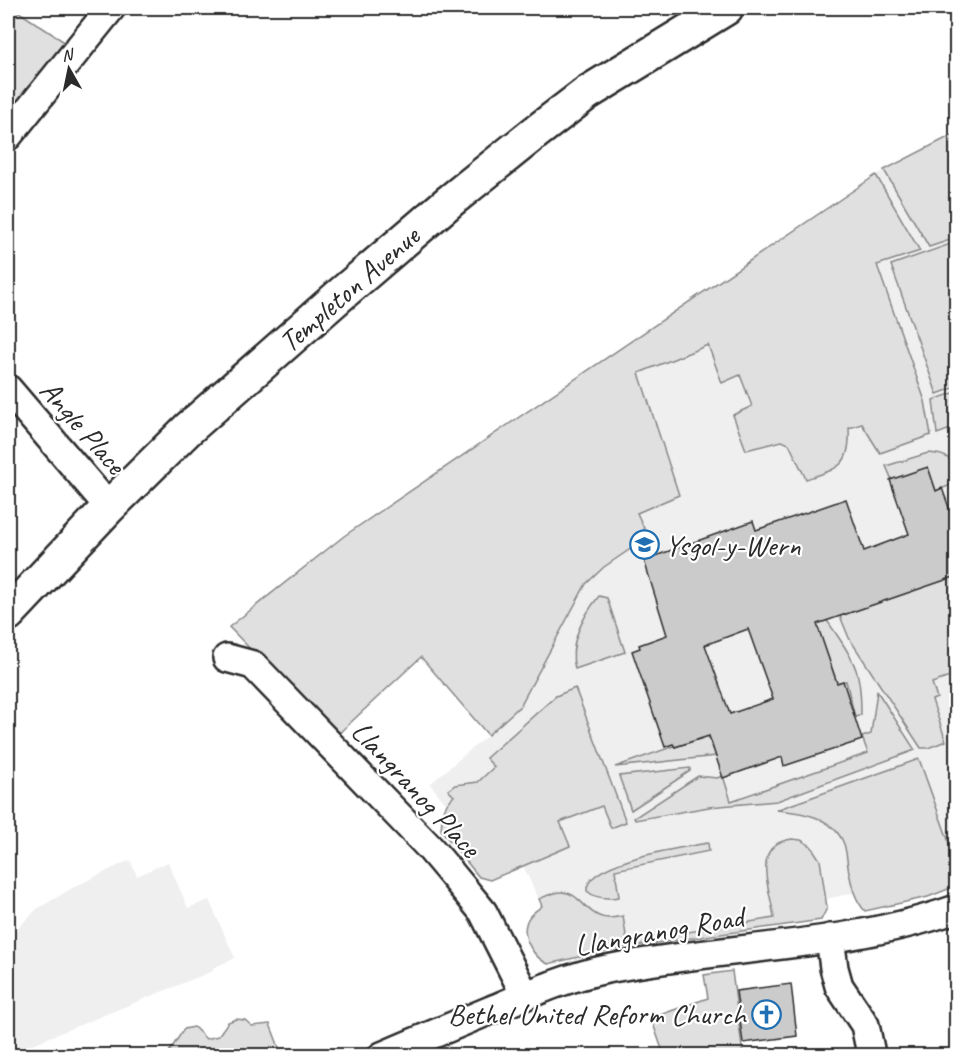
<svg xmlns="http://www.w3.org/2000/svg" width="964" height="1063" viewBox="0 0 964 1063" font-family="Caveat,sans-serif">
	<rect width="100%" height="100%" fill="#fff"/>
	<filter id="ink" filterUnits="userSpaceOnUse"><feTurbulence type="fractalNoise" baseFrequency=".0167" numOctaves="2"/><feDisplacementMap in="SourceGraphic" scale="12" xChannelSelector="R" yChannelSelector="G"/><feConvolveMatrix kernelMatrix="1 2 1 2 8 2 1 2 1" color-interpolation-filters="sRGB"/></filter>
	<g filter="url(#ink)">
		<!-- built -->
		<g fill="#efefef">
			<path d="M956,133V886L928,897L865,911L853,893L826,899L827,908L821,920L614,949L548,964L539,959L533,953L527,938L526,924L532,913L542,906L523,866L490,880L479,877L441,830L442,815L446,804L430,784L488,735L422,657L229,627L344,536L876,175Z"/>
			<path d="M130,860L137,876L168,862L188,908L209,900L235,958L213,968V971L8,1054V938L37,909L76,886Z"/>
		</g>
		<!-- green -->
		<g fill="#e0e0e0" stroke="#868686" stroke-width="1.5">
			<path d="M8,8H13L69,45L8,122Z"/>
			<path d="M956,133V238L929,247L884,170Z"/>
			<path d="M876,175L920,251L877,265L925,401L931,435L880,453L862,424L849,428C851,467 839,468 806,479L789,444L782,441L746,450L733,415L752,406L740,375L722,383L708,345L639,373L679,495L637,513L648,537L604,567L586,584L520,706L488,735L421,657L335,737L229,627L344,536Z"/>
			<path d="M956,242V387L937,394L891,265Z"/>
			<path d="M956,392V427L937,434L933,400Z"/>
			<path d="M928,453C950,454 956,461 956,483L936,491L928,468L892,480L886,466Z"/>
			<path d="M956,576V675L932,683L937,698L932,700L946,741L928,748H921L849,638L840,616Z"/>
			<path d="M599,596L607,598L625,652L575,669C568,644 583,616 599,596Z"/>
			<path d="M811,608C826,616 827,621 837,635C858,666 861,677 861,715L855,717L846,681L837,683Z"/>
			<path d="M575,688L626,822L611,828L602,806L560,822L570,846L490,880L479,877L441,830C442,815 443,806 454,796L448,790L455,785L478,782L494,767L486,758L556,696Z"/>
			<path d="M877,691L915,750L777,801L709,807L635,820L634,818L698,776L717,778L723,776L731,801L868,753L862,737L871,734Z"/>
			<path d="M708,736L716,756L615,767L674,746L675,747Z"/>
			<path d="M919,759L956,862V886L928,897L865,911C855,900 852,887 849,872C847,864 847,853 844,844C833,816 801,812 776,810Z"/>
			<path d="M690,768V771L631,810L619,776Z"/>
			<path d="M792,839L801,840L811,846L820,860L827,908L821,920L614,949L548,964C535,958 522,940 526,924C528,915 536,911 542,906L539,899C546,896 554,892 562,892C580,892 587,917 608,918C612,918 618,917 623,916L627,942L774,918C771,890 749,844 792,839Z"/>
			<path d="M708,843L709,851L615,870L619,897C608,899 596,899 587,891C584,861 686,847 708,843Z"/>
			<path d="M732,971L743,1055H664L651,1018L708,998L704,975Z"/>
			<path d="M236,1019L245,1020L252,1026L270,1024L282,1055H167L184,1029L194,1027L206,1039L218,1036L228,1022Z"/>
		</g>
		<!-- building -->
		<g fill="#cbcbcb" stroke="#2b2b2b" stroke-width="1.5" fill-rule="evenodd">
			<path d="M928,467L936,491L942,488L957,530V576L817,624L837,683L843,681L862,740L784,766L782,757L723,778L709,736L675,747L673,744L665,747L632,651L640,648L639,645L667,635L644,560L753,521L756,530L846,499L864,551L909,534L890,480ZM748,629L773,699L730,714L705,645Z"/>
			<path d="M791,984L797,1036L743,1043L736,991Z"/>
		</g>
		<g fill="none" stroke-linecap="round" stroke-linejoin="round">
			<defs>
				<g id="street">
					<path d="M8,136L111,8"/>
					<path d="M8,389L109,507"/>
					<path d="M227,658L253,665L429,847L450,872L483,912L525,995"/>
					<path d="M830,938L834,968L839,986L865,1025L870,1049"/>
					<path d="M382,1056C419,1040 455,1025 491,1010C529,994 567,977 607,969C722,946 845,948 956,909"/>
				</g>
				<path id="secondary" d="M8,614L109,507L188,429L339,296L450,201L536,132L587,93L726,8"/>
			</defs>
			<!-- street casing -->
			<use href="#street" stroke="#2b2b2b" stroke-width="32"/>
			<!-- secondary casing -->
			<use href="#secondary" stroke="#2b2b2b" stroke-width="38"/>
			<!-- street -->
			<use href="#street" stroke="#fff" stroke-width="27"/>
			<!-- secondary -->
			<use href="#secondary" stroke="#fff" stroke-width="33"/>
		</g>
	</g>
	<!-- icons -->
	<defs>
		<symbol id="school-ring" viewBox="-11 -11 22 22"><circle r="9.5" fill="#fff" stroke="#1f6fb2" stroke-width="1.5"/><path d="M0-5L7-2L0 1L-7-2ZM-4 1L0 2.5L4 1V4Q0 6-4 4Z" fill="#1f6fb2"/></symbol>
		<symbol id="church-ring" viewBox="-11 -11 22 22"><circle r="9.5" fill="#fff" stroke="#1f6fb2" stroke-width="1.5"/><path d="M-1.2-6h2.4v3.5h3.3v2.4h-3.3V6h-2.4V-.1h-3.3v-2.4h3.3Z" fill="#1f6fb2"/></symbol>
	</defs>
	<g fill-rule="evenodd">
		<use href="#school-ring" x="628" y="528" width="33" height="33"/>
		<use href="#church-ring" x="750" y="998" width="33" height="33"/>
	</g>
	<g text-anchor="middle" stroke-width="4.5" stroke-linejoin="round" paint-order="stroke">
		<!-- street labels -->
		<g font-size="30" fill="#2b2b2b" stroke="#fff">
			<text transform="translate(349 289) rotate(-41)" y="10">Templeton Avenue</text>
			<text transform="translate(83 427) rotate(49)" y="10">Angle Place</text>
			<text transform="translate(416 789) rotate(47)" y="10">Llangranog Place</text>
			<text transform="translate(659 931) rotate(-10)" y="10">Llangranog Road</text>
		</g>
		<!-- poi labels -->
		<g font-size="30" fill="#2b2b2b" stroke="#fff" text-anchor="start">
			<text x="665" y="555">Ysgol-y-Wern</text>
			<text x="746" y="1024" text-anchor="end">Bethel United Reform Church</text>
		</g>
	</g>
	<!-- margin -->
	<rect width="964" height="1063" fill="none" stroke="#fff" stroke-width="30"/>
	<rect x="15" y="15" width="934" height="1033" fill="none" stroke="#2b2b2b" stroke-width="2" filter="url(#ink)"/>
	<!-- north arrow -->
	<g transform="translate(69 69) rotate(351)" stroke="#ffffff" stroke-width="4.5" paint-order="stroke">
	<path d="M0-4.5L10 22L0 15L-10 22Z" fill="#2b2b2b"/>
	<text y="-9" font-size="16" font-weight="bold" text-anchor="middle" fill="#2b2b2b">N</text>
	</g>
</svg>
